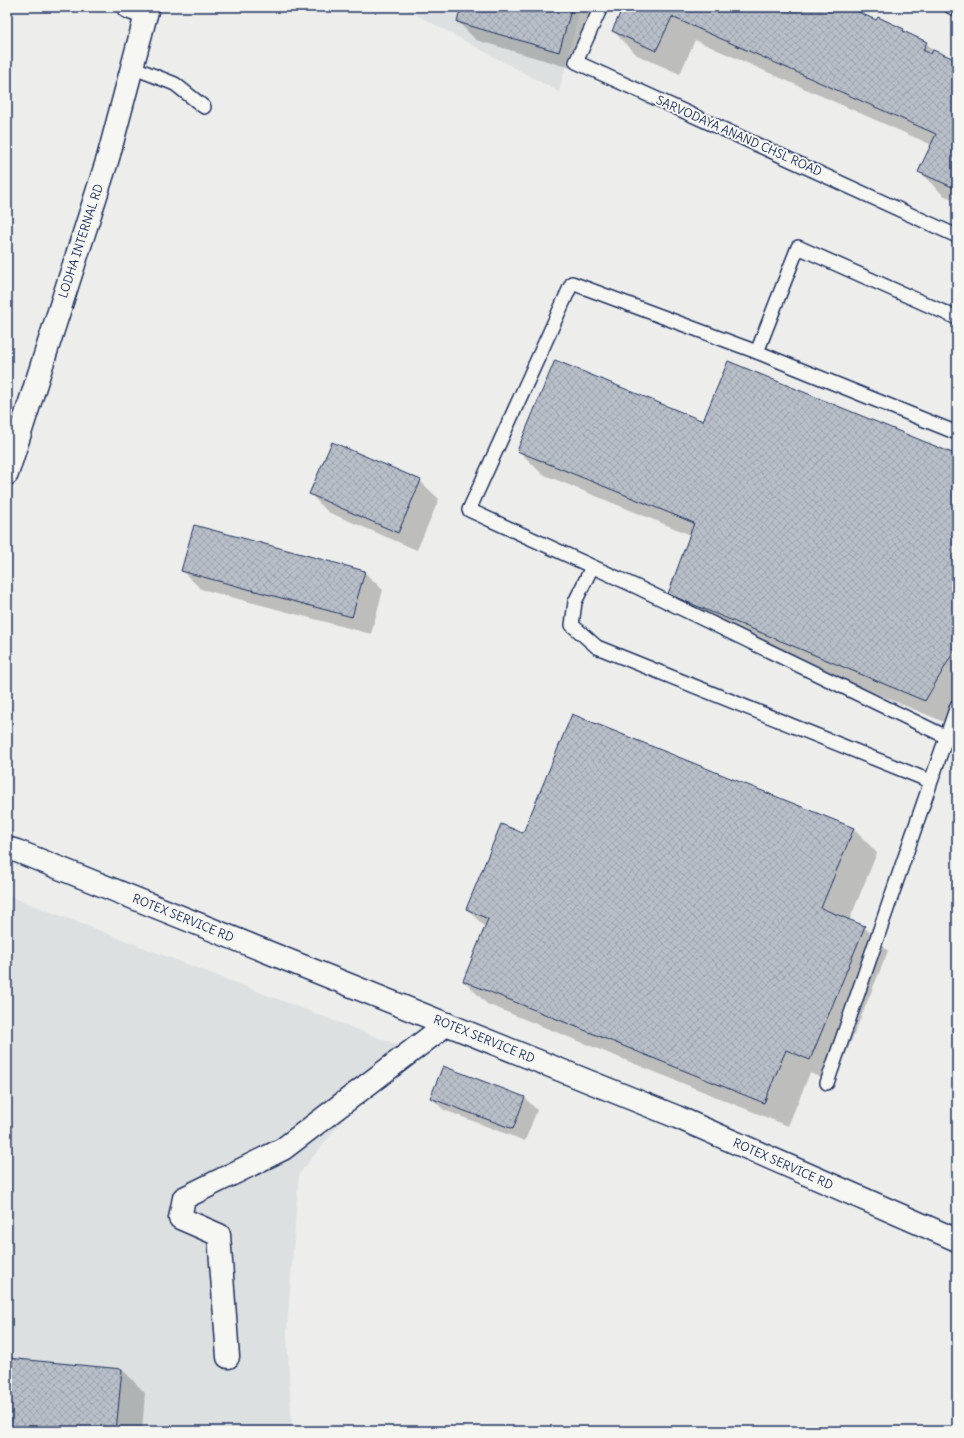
<svg xmlns="http://www.w3.org/2000/svg" width="964" height="1438" viewBox="0 0 964 1438" font-family="Delius,sans-serif">
	<defs>
		<pattern id="building-cross-hatch" width="8" height="8" patternUnits="userSpaceOnUse"><rect width="8" height="8" fill="#b9bfc8"/><path d="M0 0l8 8M0 8l8-8" fill="none" stroke="#9ea4ae"/></pattern>
	</defs>
	<rect width="100%" height="100%" fill="#edeeec"/>
	<filter id="ink" filterUnits="userSpaceOnUse"><feTurbulence type="fractalNoise" baseFrequency=".025" numOctaves="2"/><feDisplacementMap in="SourceGraphic" scale="8" xChannelSelector="R" yChannelSelector="G"/><feConvolveMatrix kernelMatrix="1 2 1 2 8 2 1 2 1" color-interpolation-filters="sRGB"/></filter>
	<g filter="url(#ink)">
		<!-- built -->
		<g fill="#dde0e1">
			<path d="M402,7H581L559,92Z"/>
			<path d="M7,895L403,1047L299,1174L287,1330L292,1431H7Z"/>
		</g>
		<!-- shadow -->
		<g fill="#0003">
			<path d="M462,7H595L577,70L476,40L458,22Z"/>
			<path d="M624,7H844L877,21L903,29L909,35L926,43L935,51L957,62V201L943,195L920,172L932,145L695,40L680,74L637,55L613,31Z"/>
			<path d="M7,410L19,422L7,442Z"/>
			<path d="M518,450L957,456V710L949,724L693,617L669,594L691,535L542,474Z"/>
			<path d="M420,481L439,499L417,550L328,512L310,494Z"/>
			<path d="M182,571L364,572L383,590L371,634L201,589Z"/>
			<path d="M573,715L854,829L877,853L849,921L864,927L888,951L834,1083L810,1073L788,1126L487,1004L464,981L486,928L467,909L524,834Z"/>
			<path d="M431,1098H525L537,1110L525,1141L444,1110Z"/>
			<path d="M7,1359L122,1369L145,1393L142,1431H7Z"/>
		</g>
		<!-- building -->
		<g fill="url(#building-cross-hatch)" stroke="#1b2f5e">
			<path d="M461,7H572L559,52L457,22Z"/>
			<path d="M623,7H847L876,20L878,17L904,29L903,31L927,42L923,50L931,54L933,50L957,60V189L918,172L936,134L672,17L656,51L612,31Z"/>
			<path d="M555,360L703,421L728,361L957,455V646L925,701L668,594L694,523L517,451Z"/>
			<path d="M332,442L421,480L398,533L309,494Z"/>
			<path d="M194,525L365,571L352,617L181,571Z"/>
			<path d="M572,714L854,828L821,908L865,926L810,1060L786,1050L764,1103L463,981L488,919L466,909L501,824L523,833Z"/>
			<path d="M443,1066L525,1097L513,1129L430,1098Z"/>
			<path d="M7,1358L122,1369L116,1431H7Z"/>
		</g>
		<g fill="none" stroke-linecap="round" stroke-linejoin="round">
			<defs>
				<g id="lane">
					<path d="M601,7L576,62L957,236"/>
					<path d="M951,7L957,9"/>
					<path d="M132,67L175,84L204,107"/>
					<path d="M957,318L798,247L757,352L572,283L469,510L637,587L957,742"/>
					<path d="M757,352L957,433"/>
					<path d="M592,567L575,602L572,625L597,647L930,781"/>
					<path d="M827,1083L957,706"/>
				</g>
				<g id="street">
					<path d="M128,7L146,14"/>
					<path d="M7,848L17,851L677,1117L957,1240"/>
					<path d="M228,1357L219,1235L180,1218L184,1198L283,1149L447,1024"/>
				</g>
				<path id="secondary" d="M7,474L108,158L148,7"/>
			</defs>
			<!-- lane casing -->
			<use href="#lane" stroke="#1b2f5e" stroke-width="16"/>
			<!-- street casing -->
			<use href="#street" stroke="#1b2f5e" stroke-width="25"/>
			<!-- secondary casing -->
			<use href="#secondary" stroke="#1b2f5e" stroke-width="25"/>
			<!-- lane -->
			<use href="#lane" stroke="#f6f6f2" stroke-width="13"/>
			<!-- street -->
			<use href="#street" stroke="#f6f6f2" stroke-width="22"/>
			<!-- secondary -->
			<use href="#secondary" stroke="#f6f6f2" stroke-width="22"/>
		</g>
	</g>
	<g text-anchor="middle" stroke-width="4" stroke-linejoin="round" paint-order="stroke">
		<!-- street labels -->
		<g font-size="12" fill="#1b2f5e" stroke="#f6f6f2">
			<text transform="translate(739 136) rotate(24)" y="4">SARVODAYA ANAND CHSL ROAD</text>
			<text transform="translate(81 241) rotate(-72)" y="4">LODHA INTERNAL RD</text>
			<text transform="translate(183 918) rotate(22)" y="4">ROTEX SERVICE RD</text>
			<text transform="translate(484 1039) rotate(22)" y="4">ROTEX SERVICE RD</text>
			<text transform="translate(783 1164) rotate(24)" y="4">ROTEX SERVICE RD</text>
		</g>
	</g>
	<!-- margin -->
	<rect width="964" height="1438" fill="none" stroke="#f6f6f2" stroke-width="24"/>
	<rect x="12" y="12" width="940" height="1414" fill="none" stroke="#1b2f5e" stroke-width="1.5" filter="url(#ink)"/>
</svg>
